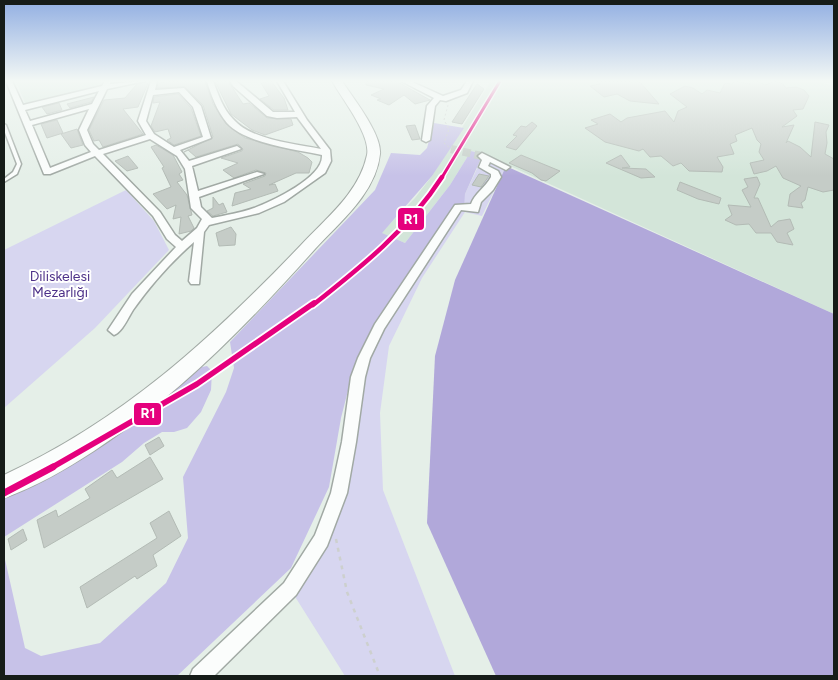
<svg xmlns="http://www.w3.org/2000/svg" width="838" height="680" viewBox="0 0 838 680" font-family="Figtree,sans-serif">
	<rect width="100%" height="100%" fill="#e5efe8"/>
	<!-- built -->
	<g fill="#d3e5d9">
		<path d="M16,81H102L101,86L25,103Z"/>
		<path d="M491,81H815L834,86V314L484,154L471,151L450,185L405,243L381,233L415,198L432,176Z"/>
	</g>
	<!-- green -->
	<g fill="#d7d6f0">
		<path d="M484,154L506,166L482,216L465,212L422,278L389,346L380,413L383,490L455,676H345L294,595L326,543L361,377L381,327L463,203L465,194Z"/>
		<path d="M126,190L154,221L169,250L95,328L4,408V250Z"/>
	</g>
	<!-- forest -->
	<g fill="#c7c2e8">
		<path d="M434,123L464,128L432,176L382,233L405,243L450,185L471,151L483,154L465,194L464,207L456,206L373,331L354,367L341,418L329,487L291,568L177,676H4V555L25,648L41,656L100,643L166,583L188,538L183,477L226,392L234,368L230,342L375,190L391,153L420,155L427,148Z"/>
		<path d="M207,366L212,371L211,390L201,412L187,428L174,432H162L144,443L122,462L4,537V496L66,466L127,429L197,368Z"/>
	</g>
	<!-- water -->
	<path fill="#b1a8da" d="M506,166L834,314V676H496L427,523L435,356L455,280Z"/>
	<!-- building -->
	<g fill="#c5ccc7" stroke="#b3bbb5">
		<path d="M149,81L138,107L123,109L143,134L103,147L99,140L94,141L89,130L104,100L125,98L136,85Z"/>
		<path d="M175,81H205L213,104L226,124L245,138L298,152L308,158L312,162L309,173H296L269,185L275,184L278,191L232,206L235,193L251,189L243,184L265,176L266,173L256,170L234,178L223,170L238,163L221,158L242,151L243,149L238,144L196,157L188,150L184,152L213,137L203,105L185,87L157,88L158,83Z"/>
		<path d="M215,81H228L243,104L249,103L267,118L291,119L293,125L265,135L252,130L231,114Z"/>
		<path d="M271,81L284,98L288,110H274L260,99L269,96L261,83Z"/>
		<path d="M366,81H396L430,100L415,104L404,95L389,105L377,100L381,99L371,95L384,89L366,85Z"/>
		<path d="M597,81L640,82L659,104L630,101L617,94L604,97L590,86L600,84Z"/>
		<path d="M735,81L750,84V81H758L765,85L775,81L783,84L786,88L796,87L804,90L809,96L803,109L793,110L797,116L782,127L794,125L786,143L788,141L800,147L811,157L815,122L829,125L826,132L827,143L825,154L834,159V190L823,192L808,187L805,200L801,203L803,208L788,206L790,194L801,186L783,178L776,166L767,171L754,174L750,163L764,160L759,152L761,144L757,140L752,128L735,135L737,141L730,144L734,154L717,157L723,167L722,172L689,171L681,163L673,166L661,156L650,157L643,149L639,151L605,142L585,128L598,124L591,120L610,114L621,122L627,118L665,111L674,122L678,111L687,107L670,94L685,86L693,88L702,94L707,90L720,93L725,83L732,84Z"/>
		<path d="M477,84L484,89L462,124L452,122Z"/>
		<path d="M178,94L191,108L201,136L174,145L167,140L171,138L168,129L155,132L151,126L160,102L153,103L154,97Z"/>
		<path d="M94,97L91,102L70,108L67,104Z"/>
		<path d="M59,103L62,110L47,114L42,107Z"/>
		<path d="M57,120L63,133L47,138L41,124Z"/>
		<path d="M532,122L537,126L516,150L506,147L517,136L513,135L521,126L526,127Z"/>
		<path d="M415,125L420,139L412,140L406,126Z"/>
		<path d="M77,129L83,145L71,148L61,134Z"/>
		<path d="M156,145L173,155L182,172L179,174L183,180L177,182L187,195L192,215L188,216L194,228L191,231L179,234L181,217L173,219L176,205L167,209L153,194L171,187L162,168L164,167L151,147Z"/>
		<path d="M521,155L560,171L546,181L541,180L532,173L509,163Z"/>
		<path d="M621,155L630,167L622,168L646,169L655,177L641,178L606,163Z"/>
		<path d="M128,156L138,168L127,171L115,161Z"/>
		<path d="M479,174L489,176L481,187L472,185Z"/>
		<path d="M757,177L760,184L754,198H758L771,227L778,221L790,219L794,229L787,233L793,245L777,242L771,233H756L749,224L736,225L725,220L732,215L728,205L751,207L742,190L748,187L744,179Z"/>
		<path d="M680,182L721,198L719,204L698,199L677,190Z"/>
		<path d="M213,197L219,205L223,203L227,212L213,216L207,211L213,208Z"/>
		<path d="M231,227L236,234L235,245L219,246L216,233Z"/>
		<path d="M159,437L164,446L150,455L145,445Z"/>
		<path d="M150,457L163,479L44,548L37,520L56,510L58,517L90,498L85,489L112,470L117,478Z"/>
		<path d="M169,511L181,536L153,555L157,566L137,579L135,576L87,608L80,587L157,538L150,523Z"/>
		<path d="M23,529L27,540L11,550L8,539Z"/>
	</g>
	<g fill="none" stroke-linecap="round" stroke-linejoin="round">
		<!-- street-tunnel -->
		<path stroke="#c6cfc9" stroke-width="8" stroke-dasharray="8 4" stroke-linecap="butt" d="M451,149L482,156"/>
		<defs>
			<path id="lane" d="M4,124L6,125L21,164L17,174L4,182V179L13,172L17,164L4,130Z"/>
			<g id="street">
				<path d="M6,81H12L23,105L102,86L105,81H111L110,84L145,81L107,89L87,130L93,144L99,150L146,135L138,121L151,81H157L155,90L184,88L201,106L211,138L180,150L189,161L237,146L241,149L192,166L198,191L257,172L264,174L199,197L201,207L212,218C226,215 241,213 254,208C273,201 324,177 322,155C295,149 246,144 227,123C217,111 211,95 207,81H213C218,94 223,109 233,119C251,140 295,144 321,149L297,117L277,118L267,116L233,86L230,81H236L273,112H295L277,81H283L307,120L330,150L331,161L325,173L284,202L259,213L209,225L204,232L199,284H191L189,281L194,242C171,262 150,286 133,310C128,318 122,332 114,335L108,330L132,294L176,247L167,239L153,216L95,156L50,174H44ZM99,91L92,104L30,121L25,110ZM179,92L193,107L203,137L174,147L154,134L146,121L153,95ZM89,109L79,130L85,145L91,152L50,168L32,125ZM150,139L177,156L185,169L191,208L202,219L197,228L182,241L175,235L160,212L103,154Z"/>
				<path d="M401,81H410L443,96L461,90L467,81H473L467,93L446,101L440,100L435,106L430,140L426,142L422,140L427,106L434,98Z"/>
				<path d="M482,153L510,167L506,170L490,162L488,166L498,171L501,177L493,190L481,202L478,212L461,210L384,329L370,358L365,377L356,442L347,493L327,546L296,595L214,676H190L193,669L284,583L315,535L331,493L342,442L351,377L358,358L375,324L455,205L471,204C474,194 486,187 491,177V174L479,167L482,160L478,156Z"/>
			</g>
			<path id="secondary" d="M332,81H342C353,98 382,134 380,154C376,193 340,222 315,249C248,324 178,396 94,451C66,469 36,487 4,498V475C123,420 211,339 301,245C326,218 359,193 367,155C371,135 342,99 332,81Z"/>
		</defs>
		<!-- lane casing -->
		<use href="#lane" stroke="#a1a9a4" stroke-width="3"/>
		<!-- street casing -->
		<use href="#street" stroke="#a1a9a4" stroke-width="3"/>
		<!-- secondary casing -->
		<use href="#secondary" stroke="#a1a9a4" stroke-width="2"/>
		<!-- path-far1 -->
		<path stroke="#cdd0ce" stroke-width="1" stroke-dasharray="2 2.5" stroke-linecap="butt" d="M448,105L444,120L449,129L444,143L451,149"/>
		<!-- path -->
		<path stroke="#cdd0ce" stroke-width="2.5" stroke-dasharray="4 5" stroke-linecap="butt" d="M336,539L347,592L380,676"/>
		<!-- lane -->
		<use href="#lane" fill="#fbfdfc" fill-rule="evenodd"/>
		<!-- street -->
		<use href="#street" fill="#fbfdfc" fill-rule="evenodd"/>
		<!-- secondary -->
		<use href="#secondary" fill="#fbfdfc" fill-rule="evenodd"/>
		<defs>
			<path id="rail-1-far3" d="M441,179L500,81"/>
			<path id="rail-1-far2" d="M313,305C361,267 408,230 442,177"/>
			<path id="rail-1-far1" d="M51,468L197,384L314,303"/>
			<path id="rail-1" d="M4,493L53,467"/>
		</defs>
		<!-- rail-1-far3 casing -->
		<use href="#rail-1-far3" stroke="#fff" stroke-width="5.5"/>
		<!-- rail-1-far2 casing -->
		<use href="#rail-1-far2" stroke="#fff" stroke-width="8"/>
		<!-- rail-1-far1 casing -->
		<use href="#rail-1-far1" stroke="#fff" stroke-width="9"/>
		<!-- rail-1 casing -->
		<use href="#rail-1" stroke="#fff" stroke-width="11"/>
		<!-- rail-1-far3 -->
		<use href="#rail-1-far3" stroke="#e5007d" stroke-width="3"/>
		<!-- rail-1-far2 -->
		<use href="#rail-1-far2" stroke="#e5007d" stroke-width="4.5"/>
		<!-- rail-1-far1 -->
		<use href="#rail-1-far1" stroke="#e5007d" stroke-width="5.5"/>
		<!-- rail-1 -->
		<use href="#rail-1" stroke="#e5007d" stroke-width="7"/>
	</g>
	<!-- sky -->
	<linearGradient id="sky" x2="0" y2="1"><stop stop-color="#92afe2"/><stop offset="0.46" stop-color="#f3f8f5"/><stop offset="1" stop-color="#f3f8f5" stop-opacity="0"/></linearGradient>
	<rect width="838" height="176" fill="url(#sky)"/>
	<g text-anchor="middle" stroke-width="4" stroke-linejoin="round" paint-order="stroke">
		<!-- park labels -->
		<g font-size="14" fill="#4d3188" stroke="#fff">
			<text x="60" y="281">Diliskelesi<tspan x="60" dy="16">Mezarlığı</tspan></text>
		</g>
	</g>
	<g stroke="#fff" stroke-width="2">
		<rect x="397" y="207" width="28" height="24" rx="5" fill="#e5007d"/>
		<rect x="133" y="402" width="29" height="24" rx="5" fill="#e5007d"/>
	</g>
	<g font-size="14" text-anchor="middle" font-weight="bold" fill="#fff">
		<text x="411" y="224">R1</text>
		<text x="148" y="418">R1</text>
	</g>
	<!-- border -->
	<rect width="838" height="680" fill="none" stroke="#161c18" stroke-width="10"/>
</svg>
